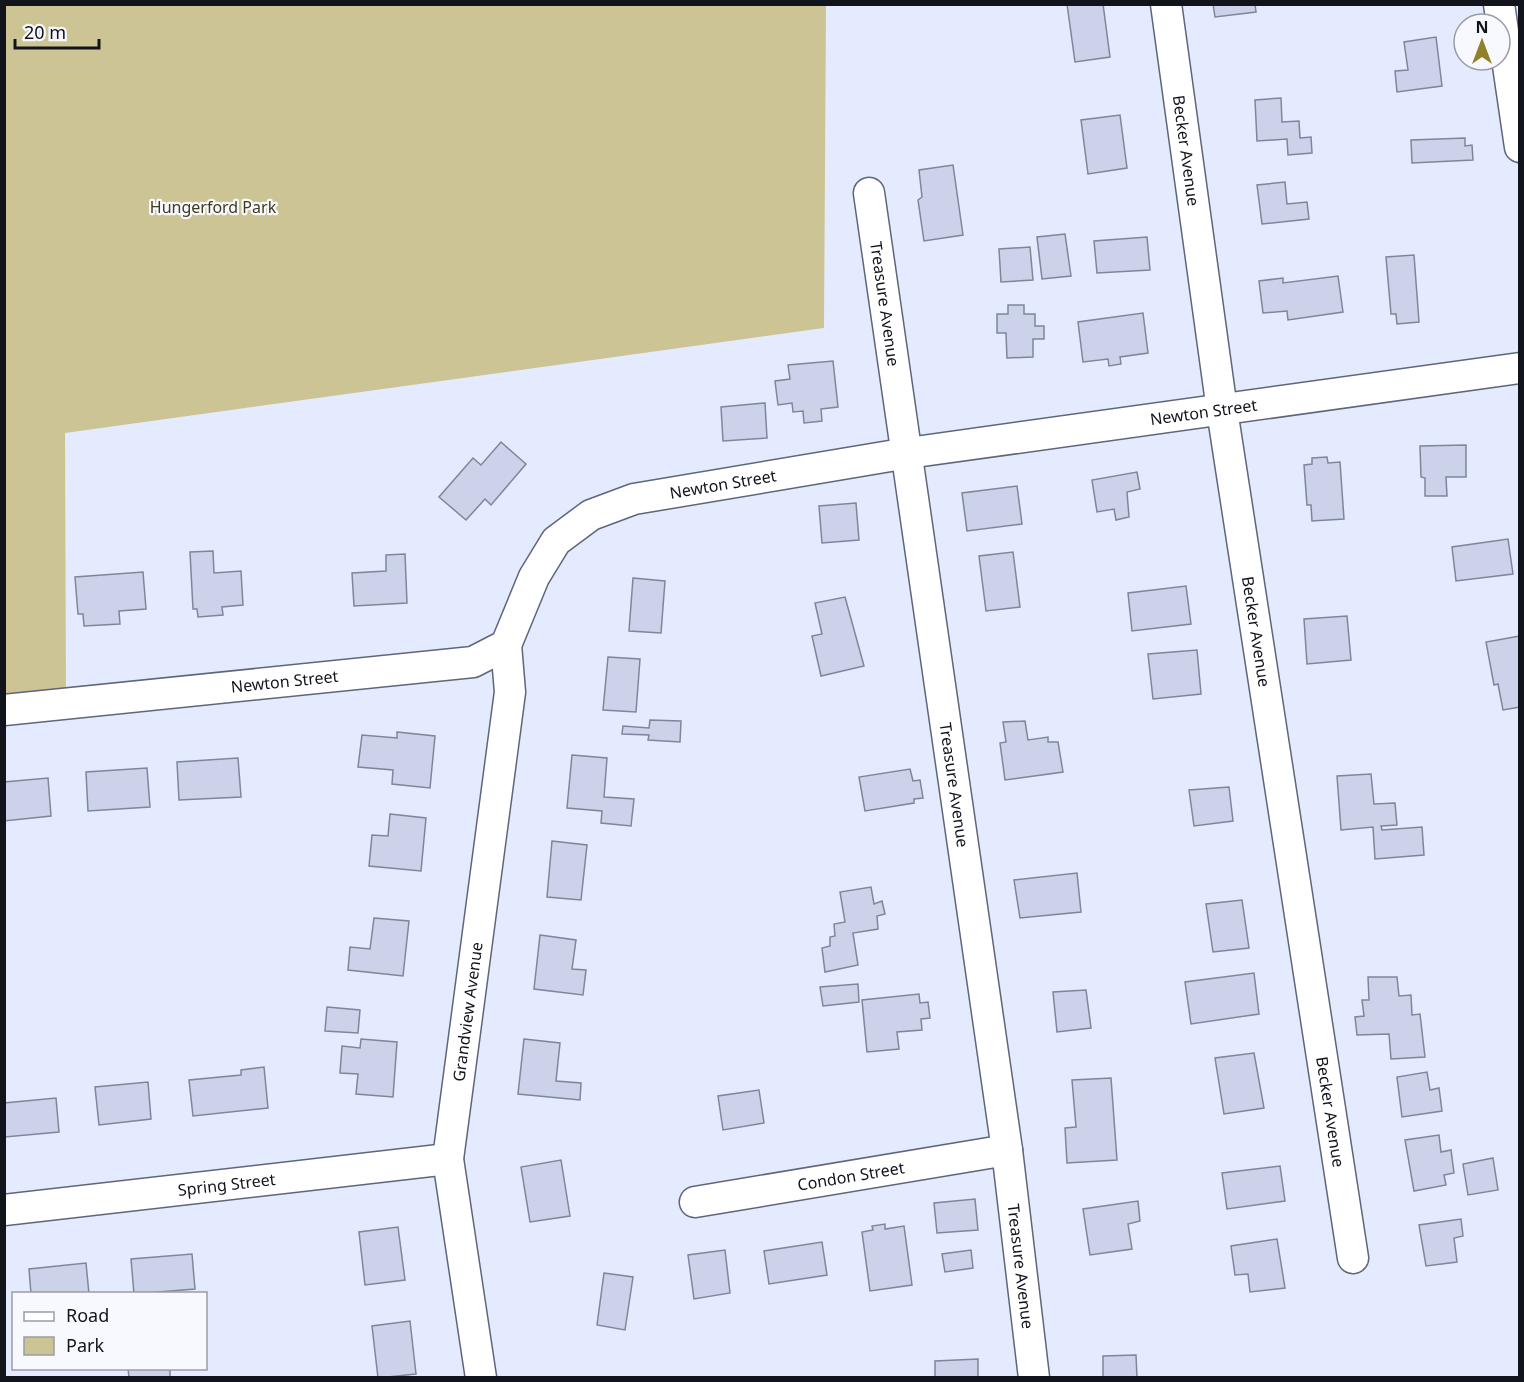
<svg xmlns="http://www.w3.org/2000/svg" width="1524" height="1382" viewBox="0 0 1524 1382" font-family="'Noto Sans',sans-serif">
	<rect width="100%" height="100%" fill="#e5ebfe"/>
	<!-- green -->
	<path fill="#ccc495" d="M4,5H826L824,328L65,433L66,703L5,710Z"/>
	<!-- building -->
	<g fill="#cbd2ea" stroke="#7f869b" stroke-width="1.5">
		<path d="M1067,4H1103L1110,57L1075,62Z"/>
		<path d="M1213,4H1255L1256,12L1215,17Z"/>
		<path d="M1436,37L1442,86L1397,92L1395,71L1408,70L1404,42Z"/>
		<path d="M1281,98L1282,122L1299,121L1300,138L1311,137L1312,153L1288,155L1287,139L1257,141L1255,100Z"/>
		<path d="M1120,115L1127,168L1088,174L1081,120Z"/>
		<path d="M1465,138V146L1472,145L1473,160L1412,163L1411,140Z"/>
		<path d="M953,165L963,235L924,241L918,200L922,197L919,170Z"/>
		<path d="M1285,182L1287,204L1307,202L1309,219L1262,224L1257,185Z"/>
		<path d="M1065,234L1071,276L1042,279L1037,237Z"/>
		<path d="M1147,237L1150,270L1097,273L1094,241Z"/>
		<path d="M1030,247L1033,280L1001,282L999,249Z"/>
		<path d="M1414,255L1419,322L1397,324L1396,314H1391L1386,257Z"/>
		<path d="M1338,276L1343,312L1288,320L1287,311L1263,313L1259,281L1283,278V283Z"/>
		<path d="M1008,305H1024V314H1035V326H1044V339H1033V357L1007,358L1006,333H997V314H1008Z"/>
		<path d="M1143,313L1148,353L1120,357L1121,364L1109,366L1108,359L1083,362L1078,322Z"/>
		<path d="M833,361L838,407L821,409L822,421L804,423L803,411L793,412L792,403L778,405L775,381L790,379L788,365Z"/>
		<path d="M765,403L767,438L723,441L721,407Z"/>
		<path d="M501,442L526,464L491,505L485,499L466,520L439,497L473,458L481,465Z"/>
		<path d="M1466,445V477H1446L1447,496H1425V478L1421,477L1420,446Z"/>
		<path d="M1327,457L1328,463L1340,462L1344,519L1312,521L1311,505H1307L1304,465L1312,464V458Z"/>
		<path d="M1137,472L1140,489L1127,492L1129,517L1116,520L1114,509L1097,512L1092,480Z"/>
		<path d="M1017,486L1022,524L967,531L962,493Z"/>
		<path d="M856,503L859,540L822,543L819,506Z"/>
		<path d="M1508,539L1513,574L1456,581L1452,547Z"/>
		<path d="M213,551L214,573L241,571L243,605L222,607L223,615L198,617L197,609H193L190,552Z"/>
		<path d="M1013,552L1020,607L986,611L979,556Z"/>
		<path d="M405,554L407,603L354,606L352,573L386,571V555Z"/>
		<path d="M143,572L146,609L119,611L120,624L84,626L83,614H78L75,577Z"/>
		<path d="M633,578L665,581L661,633L629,631Z"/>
		<path d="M1186,586L1191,624L1132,631L1128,593Z"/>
		<path d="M845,597L864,666L821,676L812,636L822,634L815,603Z"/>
		<path d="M1347,616L1351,660L1307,664L1304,619Z"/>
		<path d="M1520,636V707L1503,710L1498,684L1494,685L1486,642Z"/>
		<path d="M1197,650L1201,694L1153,699L1148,654Z"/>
		<path d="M608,657L640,659L636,712L603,710Z"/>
		<path d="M650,720L681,721L680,742L648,740L649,735L622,734L623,726L649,728Z"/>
		<path d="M1025,721L1028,740L1048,737V742H1058L1063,772L1005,780L1000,743L1006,742L1003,722Z"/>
		<path d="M397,732L435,736L430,788L392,784L393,770L358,767L362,735L397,738Z"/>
		<path d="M572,755L607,758L604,797L634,799L631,826L601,823L602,811L567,808Z"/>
		<path d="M238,758L241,797L179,800L177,762Z"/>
		<path d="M147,768L150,807L88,811L86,772Z"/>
		<path d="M910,769L913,781L920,780L923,798L914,799V803L865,811L859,777Z"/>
		<path d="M1371,774L1374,804L1395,803L1397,825L1381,826L1382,830L1422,827L1424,855L1375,859L1373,827L1341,830L1337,776Z"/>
		<path d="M48,778L51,816L4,821V782Z"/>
		<path d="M1229,787L1233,821L1194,826L1189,790Z"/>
		<path d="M390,814L426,818L421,871L369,866L372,835L388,836Z"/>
		<path d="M552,841L587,845L581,900L547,897Z"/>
		<path d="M1077,873L1081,912L1020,918L1014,880Z"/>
		<path d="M871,887L874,904L882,901L885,914L877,916L878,929L853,933L858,965L825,972L822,948L830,946V937L835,936L834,924L845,922L840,892Z"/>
		<path d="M1242,900L1249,948L1213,952L1206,904Z"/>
		<path d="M374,918L409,921L403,976L348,970L350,947L370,949Z"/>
		<path d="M540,935L576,940L572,969L586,970L583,995L534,989Z"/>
		<path d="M1254,973L1259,1014L1191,1024L1185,982Z"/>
		<path d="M1368,977H1397L1399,996L1411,995L1412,1015L1420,1014L1425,1057L1391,1059L1389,1034L1357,1035L1355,1017L1364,1016L1362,1000H1369Z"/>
		<path d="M858,984L859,1002L823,1006L820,987Z"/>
		<path d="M1086,990L1091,1028L1057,1032L1053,992Z"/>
		<path d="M919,994L920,1003L928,1002L930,1018L921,1019L922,1030L897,1032L899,1049L867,1052L862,1000Z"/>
		<path d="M327,1007L360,1010L358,1033L325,1031Z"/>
		<path d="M361,1039L397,1042L393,1097L356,1094L358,1074L340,1073L342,1046L360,1048Z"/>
		<path d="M524,1039L560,1043L556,1081L581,1083L580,1100L518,1094Z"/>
		<path d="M1254,1053L1264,1108L1224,1114L1215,1058Z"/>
		<path d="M264,1067L268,1108L193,1116L189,1080L241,1075V1070Z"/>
		<path d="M1427,1072L1430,1090L1439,1088L1442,1111L1402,1117L1397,1077Z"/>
		<path d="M1111,1078L1117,1160L1067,1163L1065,1128L1076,1127L1072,1080Z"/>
		<path d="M148,1082L151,1119L99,1125L95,1087Z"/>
		<path d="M759,1090L764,1123L723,1130L718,1096Z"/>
		<path d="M56,1098L59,1132L5,1137L4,1103Z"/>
		<path d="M1439,1135L1441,1152L1451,1150L1454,1173L1444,1175L1446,1185L1414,1191L1405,1140Z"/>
		<path d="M1493,1158L1498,1190L1468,1195L1463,1164Z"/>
		<path d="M561,1160L570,1216L530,1222L521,1167Z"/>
		<path d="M1280,1166L1285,1201L1227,1209L1222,1173Z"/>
		<path d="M975,1199L978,1230L937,1233L934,1203Z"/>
		<path d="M1138,1201L1140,1221L1128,1224L1132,1249L1090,1255L1083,1209Z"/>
		<path d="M1461,1219L1463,1236L1454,1238L1457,1262L1426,1266L1419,1225Z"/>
		<path d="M885,1224V1229L904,1226L912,1285L870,1291L862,1232L873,1230L872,1226Z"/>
		<path d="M398,1227L405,1280L365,1285L359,1232Z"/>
		<path d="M1277,1239L1285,1288L1250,1292L1248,1274L1235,1275L1231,1246Z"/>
		<path d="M822,1242L827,1275L769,1284L764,1251Z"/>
		<path d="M725,1250L730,1293L694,1299L688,1255Z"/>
		<path d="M971,1250L973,1268L945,1272L942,1254Z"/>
		<path d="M192,1254L195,1289L134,1294L131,1259Z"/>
		<path d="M86,1263L89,1294H31L29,1269Z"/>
		<path d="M604,1273L633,1277L625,1330L597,1325Z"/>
		<path d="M410,1321L416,1374L378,1378L372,1326Z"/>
		<path d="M1136,1355L1137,1378H1103V1356Z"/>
		<path d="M978,1359V1378H935V1361Z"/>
		<path d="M128,1368H170V1378H129Z"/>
	</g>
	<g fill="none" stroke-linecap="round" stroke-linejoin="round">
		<defs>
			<g id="street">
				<path id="s1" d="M1166,4L1222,410L1353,1258"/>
				<path d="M1499,4L1520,147"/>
				<path id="s2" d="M869,193L1007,1150L1034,1378"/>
				<path id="s3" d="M4,710L473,662L506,645L534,577L556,541L591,515L634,499L908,453L1520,368"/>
				<path id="s4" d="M695,1202L1007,1150"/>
				<path id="s5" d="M4,1210L448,1159"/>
				<path id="s6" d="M481,1378L448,1159L510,692L506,645"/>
			</g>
		</defs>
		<!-- street casing -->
		<use href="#street" stroke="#5f657a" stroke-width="33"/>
		<!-- street -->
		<use href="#street" stroke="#fff" stroke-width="30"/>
	</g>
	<g text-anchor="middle" stroke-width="4.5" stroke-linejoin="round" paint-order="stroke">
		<!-- street labels -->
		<g font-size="16" fill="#12141c" stroke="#f7f9fe">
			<text dy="6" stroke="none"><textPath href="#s1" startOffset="148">Becker Avenue</textPath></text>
			<text dy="6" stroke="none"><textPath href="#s2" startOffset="112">Treasure Avenue</textPath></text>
			<text dy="6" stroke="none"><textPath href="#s3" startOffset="1290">Newton Street</textPath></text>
			<text dy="6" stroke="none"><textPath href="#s3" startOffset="804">Newton Street</textPath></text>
			<text dy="6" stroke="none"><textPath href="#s1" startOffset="634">Becker Avenue</textPath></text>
			<text dy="6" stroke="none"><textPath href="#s3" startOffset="282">Newton Street</textPath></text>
			<text dy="6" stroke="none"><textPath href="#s2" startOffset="598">Treasure Avenue</textPath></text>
			<text dy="6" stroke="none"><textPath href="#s6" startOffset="370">Grandview Avenue</textPath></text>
			<text dy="6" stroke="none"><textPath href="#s1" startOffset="1120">Becker Avenue</textPath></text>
			<text dy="6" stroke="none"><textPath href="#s4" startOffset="158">Condon Street</textPath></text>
			<text dy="6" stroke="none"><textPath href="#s5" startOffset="224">Spring Street</textPath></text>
			<text dy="6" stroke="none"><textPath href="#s2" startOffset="1084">Treasure Avenue</textPath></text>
		</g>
		<!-- park labels -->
		<g font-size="16" fill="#403a1a" stroke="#f7f9fe">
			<text x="213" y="213">Hungerford Park</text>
		</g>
	</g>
	<!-- border -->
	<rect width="1524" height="1382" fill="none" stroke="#12141c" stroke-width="12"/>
	<!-- legend -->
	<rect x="12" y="1292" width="195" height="78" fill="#f7f9fe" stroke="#9b9da4" stroke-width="1.5"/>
	<rect x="24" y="1312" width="30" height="9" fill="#ffffff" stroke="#9b9da4" stroke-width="1.5"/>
	<text x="66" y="1322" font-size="18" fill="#12141c">Road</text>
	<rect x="24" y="1337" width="30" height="18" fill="#ccc495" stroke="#9b9da4" stroke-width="1.5"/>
	<text x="66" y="1352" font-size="18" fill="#12141c">Park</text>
	<!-- north arrow -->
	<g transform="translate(1482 42)"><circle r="28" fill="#f7f9fe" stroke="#9b9da4" stroke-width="1.5"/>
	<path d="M0-4.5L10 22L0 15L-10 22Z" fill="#908027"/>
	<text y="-9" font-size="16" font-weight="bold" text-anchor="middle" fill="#12141c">N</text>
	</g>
	<!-- scale -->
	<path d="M15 39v9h84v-9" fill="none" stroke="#12141c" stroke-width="3"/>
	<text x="24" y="39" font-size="18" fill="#12141c" stroke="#f7f9fe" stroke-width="4.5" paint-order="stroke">20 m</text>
</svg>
